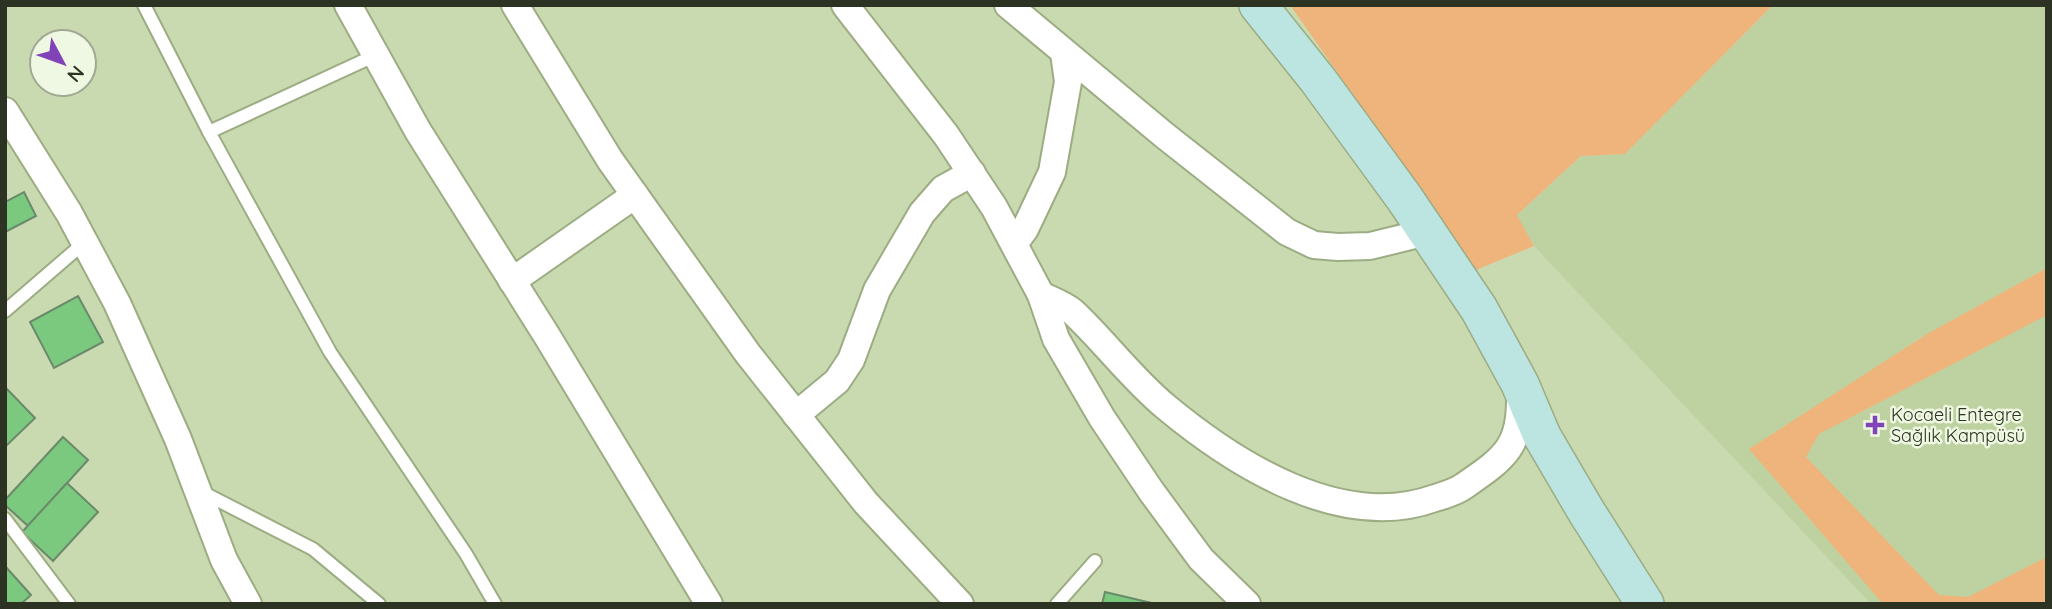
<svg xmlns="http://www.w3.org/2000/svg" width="2052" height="609" viewBox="0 0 2052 609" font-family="Quicksand,sans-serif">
	<rect width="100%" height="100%" fill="#cadab0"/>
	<!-- built -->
	<path fill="#bed2a1" d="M1773,5H2047V604H1871L1534,246L1516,216L1581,156L1625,154Z"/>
	<!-- green -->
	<g fill="#efb47b">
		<path d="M1290,5H1773L1625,154L1581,156L1517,215L1534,246L1476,270Z"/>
		<path d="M2047,268V315L1819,434L1806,457L1939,595L1968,597L2047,557V604H1883L1749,449L1927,334Z"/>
	</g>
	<!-- building -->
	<g fill="#7ac97e" stroke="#6a8a6b" stroke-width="2">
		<path d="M24,192L36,216L5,232V202Z"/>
		<path d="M78,296L103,342L54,368L30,322Z"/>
		<path d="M5,387L35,418L5,447Z"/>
		<path d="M63,437L88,460L28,526L5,505V500Z"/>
		<path d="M67,483L98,512L53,561L22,532Z"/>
		<path d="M5,566L31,595L21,604H5Z"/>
		<path d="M1105,592L1156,604H1102Z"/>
	</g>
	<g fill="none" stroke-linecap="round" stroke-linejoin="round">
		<defs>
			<g id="lane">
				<path d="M144,5L209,132L330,352L466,554L495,604"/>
				<path d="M209,132L376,55"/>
				<path d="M5,311L85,242"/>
				<path d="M202,492L313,549L379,604"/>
				<path d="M5,519L69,604"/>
				<path d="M1057,604L1095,561"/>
			</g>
			<g id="street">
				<path d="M348,5L418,131L547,336L709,604"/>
				<path d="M515,5L610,160L748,354L866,503L960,604"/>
				<path d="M845,5L946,135L994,207L1041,295L1056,339L1102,418L1151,491L1201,559L1247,604"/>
				<path d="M1008,5L1164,135L1287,232L1314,245L1338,247L1370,246L1427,232"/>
				<path d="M5,111L69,213L117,303L178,439L224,560L248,604"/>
				<path d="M1014,244L1025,229L1052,172L1068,82L1064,53"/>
				<path d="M512,281L635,195"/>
				<path d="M1041,295C1051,300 1065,305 1073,312C1105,342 1132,379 1166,407C1236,465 1342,532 1435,498C1445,495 1456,492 1464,486C1506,457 1521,447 1520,393"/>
				<path d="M796,415L837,381L851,360L877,290L922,213L943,189L972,173"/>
			</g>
			<path id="secondary" d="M1258,5L1318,80L1405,199L1479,309L1520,384L1542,436L1586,511L1645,604"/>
		</defs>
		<!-- lane casing -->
		<use href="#lane" stroke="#9cac83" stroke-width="16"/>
		<!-- street casing -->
		<use href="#street" stroke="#9cac83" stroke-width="30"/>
		<!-- secondary casing -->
		<use href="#secondary" stroke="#9cac83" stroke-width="40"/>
		<!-- lane -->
		<use href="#lane" stroke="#fff" stroke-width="12"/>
		<!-- street -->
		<use href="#street" stroke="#fff" stroke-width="26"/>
		<!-- secondary -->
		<use href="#secondary" stroke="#bce4e1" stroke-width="37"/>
	</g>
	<!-- markers -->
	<path fill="#8143b8" stroke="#eff8e2" stroke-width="2.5" d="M1871.5 414.5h7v7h7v7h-7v7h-7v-7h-7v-7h7z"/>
	<g text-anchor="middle" stroke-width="5" stroke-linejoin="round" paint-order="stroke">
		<!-- poi labels -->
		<g font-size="18" fill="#2c3322" stroke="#eff8e2" text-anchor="start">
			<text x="1891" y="421">Kocaeli Entegre<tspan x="1891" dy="21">Sağlık Kampüsü</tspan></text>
		</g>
	</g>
	<!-- border -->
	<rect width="2052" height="609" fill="none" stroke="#2c3322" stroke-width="14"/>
	<!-- north arrow -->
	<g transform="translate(63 63) rotate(131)"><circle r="33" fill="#eff8e2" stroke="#a1a995" stroke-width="2"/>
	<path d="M0-5L12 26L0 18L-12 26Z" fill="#8143b8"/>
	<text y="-10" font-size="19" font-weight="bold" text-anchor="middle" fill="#2c3322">N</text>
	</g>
</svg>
